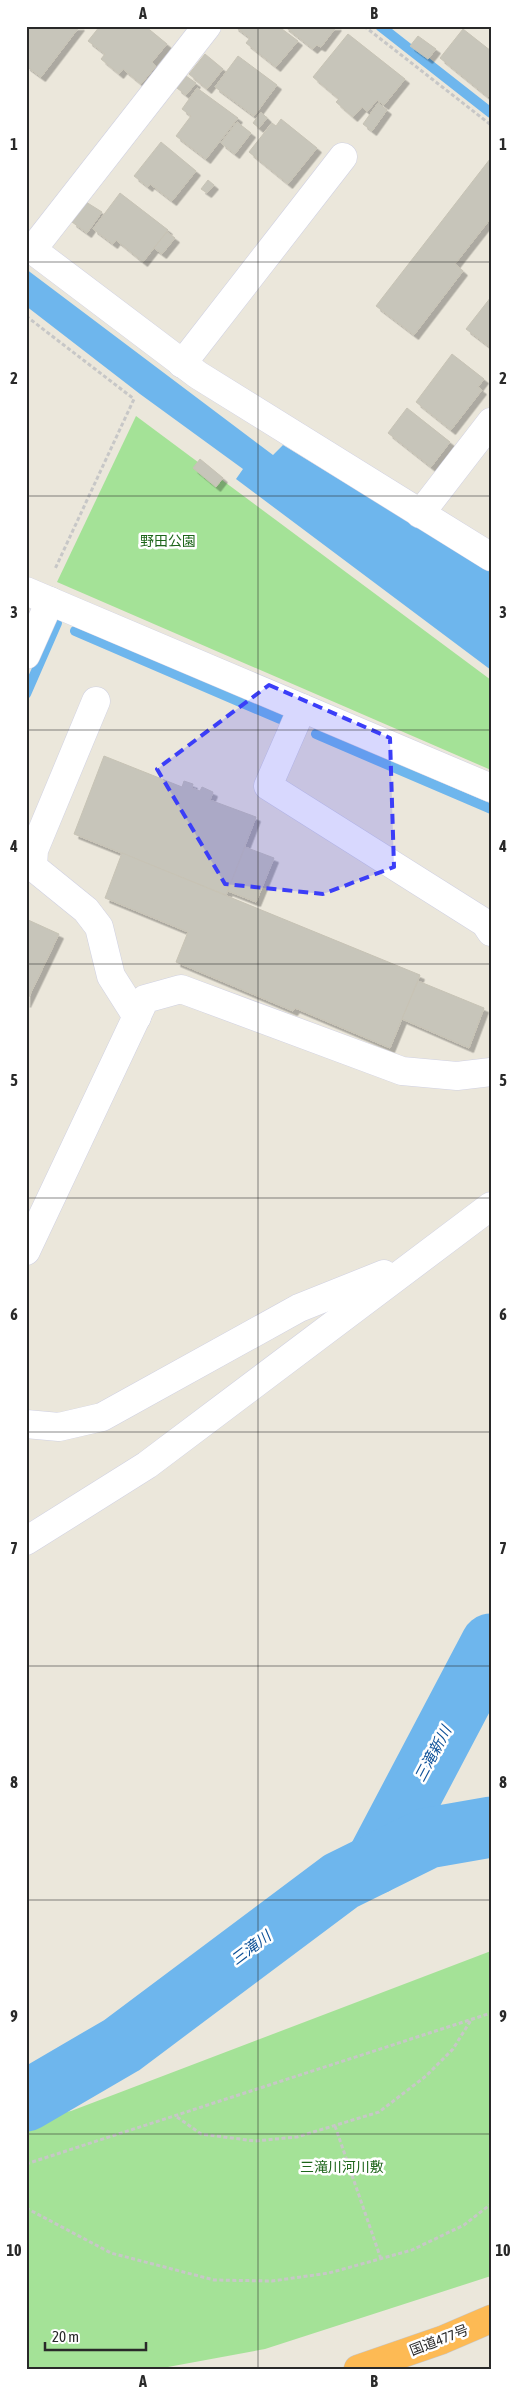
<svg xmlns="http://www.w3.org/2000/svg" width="517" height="2395" viewBox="0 0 517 2395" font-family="'Asap Condensed','Noto Sans JP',sans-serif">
	<defs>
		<filter id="shadow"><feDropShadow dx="4.5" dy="4.5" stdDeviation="0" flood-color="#0004"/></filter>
	</defs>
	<rect width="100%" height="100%" fill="#ebe7db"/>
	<!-- green -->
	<g fill="#a4e297">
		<path d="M136,416L491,680V770L57,582Z"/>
		<path d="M491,1951V2276L265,2349L157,2369H26V2120L71,2111Z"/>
	</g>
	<!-- water -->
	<path fill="#6eb6ed" d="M26,269L273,455L283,445L491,572V670L236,479L243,469L140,394L26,306Z"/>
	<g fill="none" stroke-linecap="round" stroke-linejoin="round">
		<!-- stream -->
		<g stroke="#6eb6ed" stroke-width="10">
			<path d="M380,26L491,113"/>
			<path d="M75,631L280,719"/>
			<path d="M26,694L57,623"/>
			<path d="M316,734L491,809"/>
		</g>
		<!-- river -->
		<g stroke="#6eb6ed" stroke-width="61">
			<path d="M375,1864L491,1644"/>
			<path d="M26,2101L122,2045L341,1881L428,1838L491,1827"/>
		</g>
	</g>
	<!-- building -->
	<g fill="#c7c5ba" stroke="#c7c3b5" filter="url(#shadow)">
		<path d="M26,26H80L41,77L26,66Z"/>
		<path d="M100,26H145L167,44L152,62L156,66L141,84L123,69L119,74L101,59L105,54L88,41Z"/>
		<path d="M234,26H278L298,41L276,67L246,43L250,38Z"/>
		<path d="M284,26H337L321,47L317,45L313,49Z"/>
		<path d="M463,29L491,51V93L488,97L440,58Z"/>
		<path d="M348,34L405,79L384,105L377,100L367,112L362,107L353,117L336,102L339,99L313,77Z"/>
		<path d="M418,36L436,49L428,59L410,46Z"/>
		<path d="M205,54L223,69L207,89L189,74Z"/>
		<path d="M238,56L277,85L254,116L215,87Z"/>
		<path d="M186,76L196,83L186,95L177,88Z"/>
		<path d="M197,88L238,118L206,159L176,136L191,116L182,109Z"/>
		<path d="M378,103L387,110L372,131L363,124Z"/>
		<path d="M261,112L267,118L259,128L253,123Z"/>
		<path d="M281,119L317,148L288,184L249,152L272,123L276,126Z"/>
		<path d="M237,122L251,133L235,154L221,143Z"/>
		<path d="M161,142L196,171L172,201L150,184L148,187L134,176Z"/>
		<path d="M490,159L491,218L455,264L463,271L414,335L376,306Z"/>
		<path d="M208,180L214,185L207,193L201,189Z"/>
		<path d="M120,193L168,230L143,262L116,240L113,244L93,229Z"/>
		<path d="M86,202L102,212L87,233L72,222Z"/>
		<path d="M167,232L175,238L162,254L154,248Z"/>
		<path d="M491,297V348L466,329Z"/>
		<path d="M452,354L484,379L478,387L482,390L451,430L416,402Z"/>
		<path d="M407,408L450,442L431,467L388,433Z"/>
		<path d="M200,459L223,478L216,487L193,468Z"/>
		<path d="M104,756L182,787L184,781L193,784L192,788L200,791L202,787L213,792L210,800L256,817L226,895L74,834Z"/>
		<path d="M245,847L274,858L256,902L228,891Z"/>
		<path d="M122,853L420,975L390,1048L295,1008L293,1011L176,962L188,932L105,898Z"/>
		<path d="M26,919L59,934L26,1003Z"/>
		<path d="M418,981L484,1008L469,1048L402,1019Z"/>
	</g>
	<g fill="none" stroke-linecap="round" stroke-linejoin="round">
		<defs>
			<g id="minor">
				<path d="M26,245L198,375L491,557"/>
				<path d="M32,250L207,26"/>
				<path d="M182,364L343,157"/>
				<path d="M420,514L491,422"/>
				<path d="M26,591L491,788"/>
				<path d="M26,655L50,601"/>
				<path d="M96,701L34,850L33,867L86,910L99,927L111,976L137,1017"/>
				<path d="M302,708L268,786L485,923L491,932"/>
				<path d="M26,1251L145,999L181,989L402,1071L457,1076L491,1072"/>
				<path d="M26,1424L59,1427L102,1417L299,1308L384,1274"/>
				<path d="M26,1541L147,1465L491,1206"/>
			</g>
			<path id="highway" d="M358,2369L442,2340L491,2319"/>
		</defs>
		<!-- minor casing -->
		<use href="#minor" stroke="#d0d1e2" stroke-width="29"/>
		<!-- highway casing -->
		<use href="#highway" stroke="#c7c7c7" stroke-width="29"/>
		<!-- path -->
		<g stroke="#c7c7c7" stroke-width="3" stroke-dasharray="4 2.5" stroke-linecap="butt">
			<path d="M364,26L491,125"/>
			<path d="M26,316L134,399L55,569"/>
			<path d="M177,2117L201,2134L255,2141L297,2137L379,2112L426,2076L453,2049L471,2020"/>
			<path d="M335,2126L381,2259"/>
			<path d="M26,2164L491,2013"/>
			<path d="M26,2208L111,2253L214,2280L272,2281L329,2273L412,2250L464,2225L491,2204"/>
		</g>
		<!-- minor -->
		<use href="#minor" stroke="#fff" stroke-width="28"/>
		<!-- highway -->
		<use href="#highway" stroke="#fdba54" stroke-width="28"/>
	</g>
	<!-- marked area -->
	<path fill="#3b3ef8" fill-opacity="0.2" stroke="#3b3ef8" stroke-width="4" stroke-dasharray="10 6" stroke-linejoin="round" d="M269,685L390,738L394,867L323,894L225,884L157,769Z"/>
	<!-- grid -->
	<path fill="none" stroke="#292929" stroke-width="1" stroke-opacity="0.55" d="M258,26V2369M26,262H491M26,496H491M26,730H491M26,964H491M26,1198H491M26,1432H491M26,1666H491M26,1900H491M26,2134H491"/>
	<g text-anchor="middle" stroke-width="5" stroke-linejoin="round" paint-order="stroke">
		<!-- park labels -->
		<g font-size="14" fill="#1d651a" stroke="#fff">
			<text x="168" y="546">野田公園</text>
			<text x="342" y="2172">三滝川河川敷</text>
		</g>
		<!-- street labels -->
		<g font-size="14" fill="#292929" stroke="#fff">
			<text transform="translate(439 2340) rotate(-21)" y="5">国道477号</text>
		</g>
		<!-- water labels -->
		<g font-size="15" font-style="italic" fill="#0e5198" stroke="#fff">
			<text transform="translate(433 1754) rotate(-62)" y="5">三滝新川</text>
			<text transform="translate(251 1948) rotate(-37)" y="5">三滝川</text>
		</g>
	</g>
	<!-- border -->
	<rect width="517" height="2395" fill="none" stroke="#ffffff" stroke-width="55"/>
	<!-- scale -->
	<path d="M45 2342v8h101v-8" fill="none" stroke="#292929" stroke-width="2.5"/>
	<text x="52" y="2342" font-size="15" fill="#292929" stroke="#ffffff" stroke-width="4" paint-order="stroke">20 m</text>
	<rect x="28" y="28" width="462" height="2340" fill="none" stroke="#292929" stroke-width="2"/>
	<g font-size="16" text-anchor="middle" font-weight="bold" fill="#292929">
		<text x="143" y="19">A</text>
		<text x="374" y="19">B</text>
		<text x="14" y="150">1</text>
		<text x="503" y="150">1</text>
		<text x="14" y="384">2</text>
		<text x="503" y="384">2</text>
		<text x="14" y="618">3</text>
		<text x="503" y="618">3</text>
		<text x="14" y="852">4</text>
		<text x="503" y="852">4</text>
		<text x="14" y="1086">5</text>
		<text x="503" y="1086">5</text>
		<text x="14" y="1320">6</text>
		<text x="503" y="1320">6</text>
		<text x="14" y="1554">7</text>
		<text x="503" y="1554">7</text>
		<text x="14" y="1788">8</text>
		<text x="503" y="1788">8</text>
		<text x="14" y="2022">9</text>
		<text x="503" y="2022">9</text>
		<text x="14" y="2256">10</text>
		<text x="503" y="2256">10</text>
		<text x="143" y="2387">A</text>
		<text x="374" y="2387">B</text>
	</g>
</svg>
